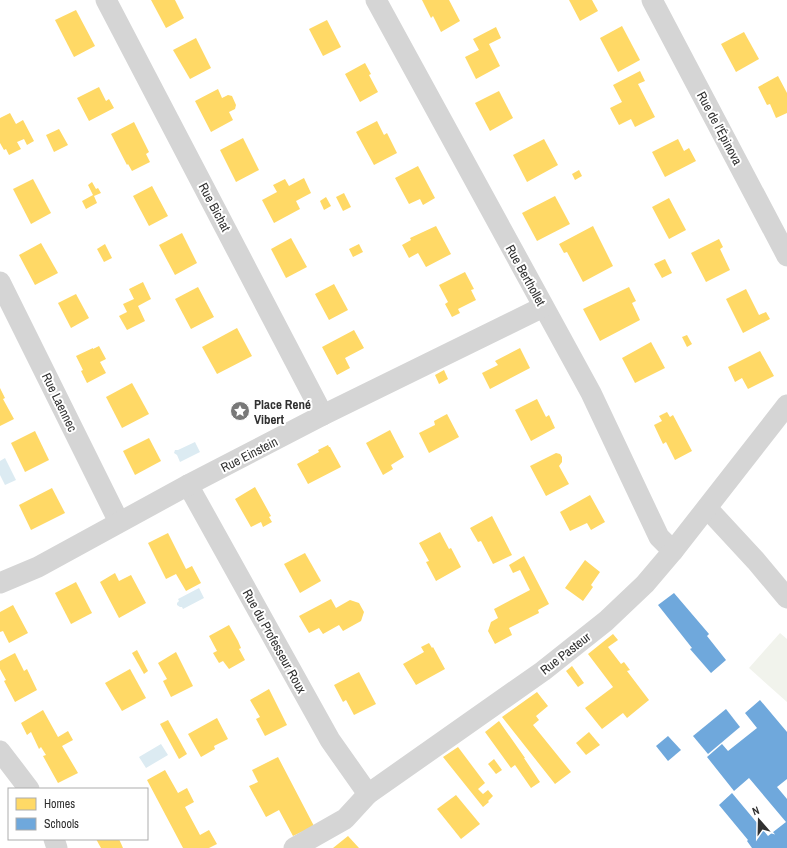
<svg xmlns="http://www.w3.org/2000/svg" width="787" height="848" viewBox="0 0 787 848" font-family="'Archivo Narrow',sans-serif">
	<rect width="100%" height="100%" fill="#fff"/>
	<!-- green -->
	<path fill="#f1f3ec" d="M780,633L787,639V702L749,668Z"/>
	<!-- water -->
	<g fill="#dcebf2">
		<path d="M195,442L200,452L180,462L177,455L174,453L175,450H178Z"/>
		<path d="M5,458L16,480L5,485L0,475V461Z"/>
		<path d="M199,588L204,598L183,609L182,607H180L177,605V603L179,601L178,599Z"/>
		<path d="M161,744L168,755L146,768L139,757Z"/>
	</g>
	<!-- homes -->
	<g fill="#ffd966">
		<path d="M151,0H175L184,18L166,28Z"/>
		<path d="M422,0H449L460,21L441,32L433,16L431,18Z"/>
		<path d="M569,0H592L598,11L580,21Z"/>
		<path d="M76,10L95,46L74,57L55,20Z"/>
		<path d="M327,20L341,47L323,56L309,29Z"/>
		<path d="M622,26L640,60L618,72L600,38Z"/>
		<path d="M496,27L501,38L489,44L500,66L476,79L465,57L479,50L473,39Z"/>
		<path d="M744,32L759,59L736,72L721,44Z"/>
		<path d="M196,38L211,68L190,79L173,50Z"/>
		<path d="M365,63L371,74L369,75L378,92L360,102L345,74Z"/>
		<path d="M640,71L645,81L638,84L655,117L635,127L631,119L619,125L610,108L622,102L613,85Z"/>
		<path d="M778,76L787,93V113L776,118L770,104L767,105L758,87Z"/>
		<path d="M99,87L106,101L109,99L114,108L89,121L77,98Z"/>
		<path d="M218,89L222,98L228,95L232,96L236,105L235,109L229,112L233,120L211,132L195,101Z"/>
		<path d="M499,91L513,118L490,131L475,103Z"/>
		<path d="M10,113L16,124L23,120L34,141L27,145L24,139L17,142L21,149L9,155L6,149L4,150L0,143V118Z"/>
		<path d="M377,121L384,135L387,133L397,153L374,165L356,132Z"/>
		<path d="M134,122L149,152L146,154L150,162L132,171L128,164L127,165L111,134Z"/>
		<path d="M59,129L68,145L54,152L46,135Z"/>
		<path d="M243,138L259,170L236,182L220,150Z"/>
		<path d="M544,139L558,165L527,182L513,155Z"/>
		<path d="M678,139L684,151L689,148L696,161L665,177L652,152Z"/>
		<path d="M418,166L435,198L423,205L420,199L409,204L395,178Z"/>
		<path d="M579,170L582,176L575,180L572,174Z"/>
		<path d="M304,178L311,193L296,201L300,209L274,223L262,200L277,192L273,185L285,179L289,186Z"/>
		<path d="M33,179L51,213L31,224L13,189Z"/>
		<path d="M92,182L96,189L98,188L101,193L94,196L97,203L86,209L82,201L93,195L88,185Z"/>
		<path d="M152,186L168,216L149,226L133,196Z"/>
		<path d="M344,193L351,207L343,211L336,197Z"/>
		<path d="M555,196L570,224L537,241L522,213Z"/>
		<path d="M326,197L331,206L324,210L320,201Z"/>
		<path d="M669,198L686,230L669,239L652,207Z"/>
		<path d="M436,226L451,254L426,267L418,253L409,258L402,245L411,240L410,238Z"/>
		<path d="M593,226L613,266L583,282L567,252L564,253L559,244Z"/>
		<path d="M182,233L197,263L175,275L159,245Z"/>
		<path d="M291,238L307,267L286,278L271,249Z"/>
		<path d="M719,239L723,247L720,249L730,270L706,282L691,253Z"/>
		<path d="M41,243L58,273L35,285L19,255Z"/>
		<path d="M105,244L112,258L104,262L97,249Z"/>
		<path d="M359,244L363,252L353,257L349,249Z"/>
		<path d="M665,259L672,273L662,278L654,264Z"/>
		<path d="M465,272L474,289L471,290L476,300L458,309L460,313L452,317L445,304L448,302L439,285Z"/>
		<path d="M143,282L151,299L138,306L145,321L127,330L119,316L127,312L123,304L134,299L129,289Z"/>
		<path d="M334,284L348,310L329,320L315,294Z"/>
		<path d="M198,287L214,317L191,329L175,299Z"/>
		<path d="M629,287L636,301L632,303L640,320L600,341L583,309Z"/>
		<path d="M746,289L759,315L766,312L770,319L743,333L726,299Z"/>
		<path d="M76,294L89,318L71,328L58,303Z"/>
		<path d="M237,328L252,356L217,374L202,347Z"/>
		<path d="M354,330L364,348L345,358L350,368L337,375L322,347Z"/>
		<path d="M687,335L692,344L687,347L682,337Z"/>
		<path d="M651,342L665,368L635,383L622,358Z"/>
		<path d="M99,346L106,359L100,362L106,373L87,383L81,371L83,370L76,356L93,348V349Z"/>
		<path d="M520,348L530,368L490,389L482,373L498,365L495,361Z"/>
		<path d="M760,351L774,376L748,389L742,378L735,382L728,367Z"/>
		<path d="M444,370L448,379L439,384L435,375Z"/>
		<path d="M132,383L149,414L122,428L106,397Z"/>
		<path d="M0,388L5,398L3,399L14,419L0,426Z"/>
		<path d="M537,399L546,417L549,415L555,428L531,441L515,410Z"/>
		<path d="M667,412L670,417L673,415L692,451L675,460L666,442L663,444L654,425L662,421L659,416Z"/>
		<path d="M447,414L459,437L429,453L419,433L435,425L434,421Z"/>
		<path d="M390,430L404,457L391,465L393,469L383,475L366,443Z"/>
		<path d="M35,431L49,460L25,472L11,443Z"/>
		<path d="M149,438L161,461L135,475L123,451Z"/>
		<path d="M328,445L329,447H330L341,467L308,484L297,464L319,452L318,450Z"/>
		<path d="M556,453L560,454L562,457V462L559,466L569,484L546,496L530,466Z"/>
		<path d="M255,487L271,516L269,517L272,522L263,527L261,522L251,527L235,499Z"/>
		<path d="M52,488L65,513L31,530L19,505Z"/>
		<path d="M590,495L605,522L591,530L587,523L570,531L560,512Z"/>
		<path d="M492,516L512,555L493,564L481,541L478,542L470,528Z"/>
		<path d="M440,532L449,549L451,548L461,567L436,581L426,562L429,561L419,543Z"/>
		<path d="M168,533L186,569L192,566L201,583L186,591L176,574L166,579L148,543Z"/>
		<path d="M305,553L321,581L300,593L284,564Z"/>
		<path d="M524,556L549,604L538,610L539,613L509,628L512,635L495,644L488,631L491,622L498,618L494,609L530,590L520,570L513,573L509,565Z"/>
		<path d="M585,560L600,572L591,585L593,587L583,601L565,588Z"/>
		<path d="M115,573L119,581L131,575L146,603L119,618L100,582Z"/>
		<path d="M76,582L92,613L71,624L55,593Z"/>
		<path d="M331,599L336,608L350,600L359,603L364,612L361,621L343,631L339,625L323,634L319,628L309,633L299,616Z"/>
		<path d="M13,605L28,633L9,643L3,631L0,632V612Z"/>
		<path d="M229,625L238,641L241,648L239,649L245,660L229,669L223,661L219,663L213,653L217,651L209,636Z"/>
		<path d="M613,634L618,640L608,647L621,664L624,662L630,670L627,671L649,700L627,718L623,713L602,729L585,708L613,687L588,654Z"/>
		<path d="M429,643L432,648L433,647L445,669L416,685L403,664L424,652L421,647Z"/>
		<path d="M137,650L148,671L144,674L132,653Z"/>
		<path d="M176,652L193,686L171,697L163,681L167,679L158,663Z"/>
		<path d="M15,653L24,671L27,669L37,690L15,702L4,681L6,680L0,669V661Z"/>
		<path d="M572,666L584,683L578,687L566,671Z"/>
		<path d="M130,669L146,698L122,711L105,683Z"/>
		<path d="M359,672L376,704L354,715L346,700L343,702L334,685Z"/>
		<path d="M269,689L287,725L265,736L256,719L260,717L250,700Z"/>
		<path d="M537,692L548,706L536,716L539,720L533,725L571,772L555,784L502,717Z"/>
		<path d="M43,710L58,737L68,731L73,740L62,746L78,773L58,783L43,756L46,755L41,747L39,749L31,732L27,735L21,723Z"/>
		<path d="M217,718L228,739L214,746L215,749L201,757L188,734Z"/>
		<path d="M168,720L187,754L179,759L160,724Z"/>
		<path d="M499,721L525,758H524L540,782L531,788L515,765L511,768L485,732Z"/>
		<path d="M589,732L600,745L586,755L576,743Z"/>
		<path d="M458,747L485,783L478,789L483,794L488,790L493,796L488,801L489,802L483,807L443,757Z"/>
		<path d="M278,757L314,826L293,836L279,810L266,817L249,786L258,782L252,770Z"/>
		<path d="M494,759L502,770L496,774L488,764Z"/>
		<path d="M165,770L178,793L187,788L194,802L185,807L200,835L209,830L217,844L209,848H183L147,780Z"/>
		<path d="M456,795L480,824L461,839L437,809Z"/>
		<path d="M348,836L359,848H333Z"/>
		<path d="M96,839H119L123,848H101Z"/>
	</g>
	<!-- schools -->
	<g fill="#6fa8dc">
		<path d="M674,593L709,634L707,636L726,660L711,673L690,649L692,648L658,605Z"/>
		<path d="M760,700L787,732V779L777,787L787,799V848H752L747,841L748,840L719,805L732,793L768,836L786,822L749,778L734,791L707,757L722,744L728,751L757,728L745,713Z"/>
		<path d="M726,709L740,727L708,754L693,736Z"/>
		<path d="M668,736L681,750L668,761L656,746Z"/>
	</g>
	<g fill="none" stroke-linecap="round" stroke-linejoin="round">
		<!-- minor -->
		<g stroke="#d5d5d5" stroke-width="21">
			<path d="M106,0L323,415"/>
			<path d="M376,0L591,393L659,537L673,551"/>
			<path d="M652,0L787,256"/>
			<path d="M0,282L119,522"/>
			<path d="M188,485L330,740L368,794"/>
			<path d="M707,508L756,561L787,598"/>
			<path d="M0,583L38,567L188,485L323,415L543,307"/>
			<path d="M0,751L29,789"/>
			<path d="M54,839L57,848"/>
			<path d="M294,848L345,819L368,794L543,671L606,621L645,584L673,551L787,405"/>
		</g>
	</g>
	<!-- icons -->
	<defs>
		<symbol id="sight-disc" viewBox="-11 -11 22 22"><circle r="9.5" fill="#797979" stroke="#fff"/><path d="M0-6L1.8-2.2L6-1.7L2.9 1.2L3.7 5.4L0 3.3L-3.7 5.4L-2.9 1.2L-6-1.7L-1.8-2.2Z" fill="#fff"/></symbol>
	</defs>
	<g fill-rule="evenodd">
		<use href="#sight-disc" x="229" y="400" width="22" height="22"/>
	</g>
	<g text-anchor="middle" stroke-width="4" stroke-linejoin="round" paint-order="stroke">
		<!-- street labels -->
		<g font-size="13" fill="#313131" stroke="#fff">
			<text transform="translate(720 128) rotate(62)" y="5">Rue de l'Épinova</text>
			<text transform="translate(215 207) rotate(62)" y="5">Rue Bichat</text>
			<text transform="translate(526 275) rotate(61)" y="5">Rue Berthollet</text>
			<text transform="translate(60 402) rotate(64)" y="5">Rue Laennec</text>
			<text transform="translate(249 454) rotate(-27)" y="5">Rue Einstein</text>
			<text transform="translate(275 641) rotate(61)" y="5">Rue du Professeur Roux</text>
			<text transform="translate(565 653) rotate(-38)" y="5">Rue Pasteur</text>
		</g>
		<!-- poi labels -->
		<g font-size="13" font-weight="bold" fill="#313131" stroke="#fff" text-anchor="start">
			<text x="254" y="409">Place René<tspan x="254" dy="15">Vibert</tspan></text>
		</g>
	</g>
	<!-- legend -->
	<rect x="8" y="788" width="140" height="52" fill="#ffffff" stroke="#adadad"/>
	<rect x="16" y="798" width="20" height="12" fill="#ffd966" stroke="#adadad"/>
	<text x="44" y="808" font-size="12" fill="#313131">Homes</text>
	<rect x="16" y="818" width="20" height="12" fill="#6fa8dc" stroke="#adadad"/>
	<text x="44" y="828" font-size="12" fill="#313131">Schools</text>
	<!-- north arrow -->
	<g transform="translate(759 820) rotate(340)" stroke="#ffffff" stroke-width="3" paint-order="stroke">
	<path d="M0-3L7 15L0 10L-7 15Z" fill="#313131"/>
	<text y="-6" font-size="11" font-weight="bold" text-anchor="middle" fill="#313131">N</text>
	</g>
</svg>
